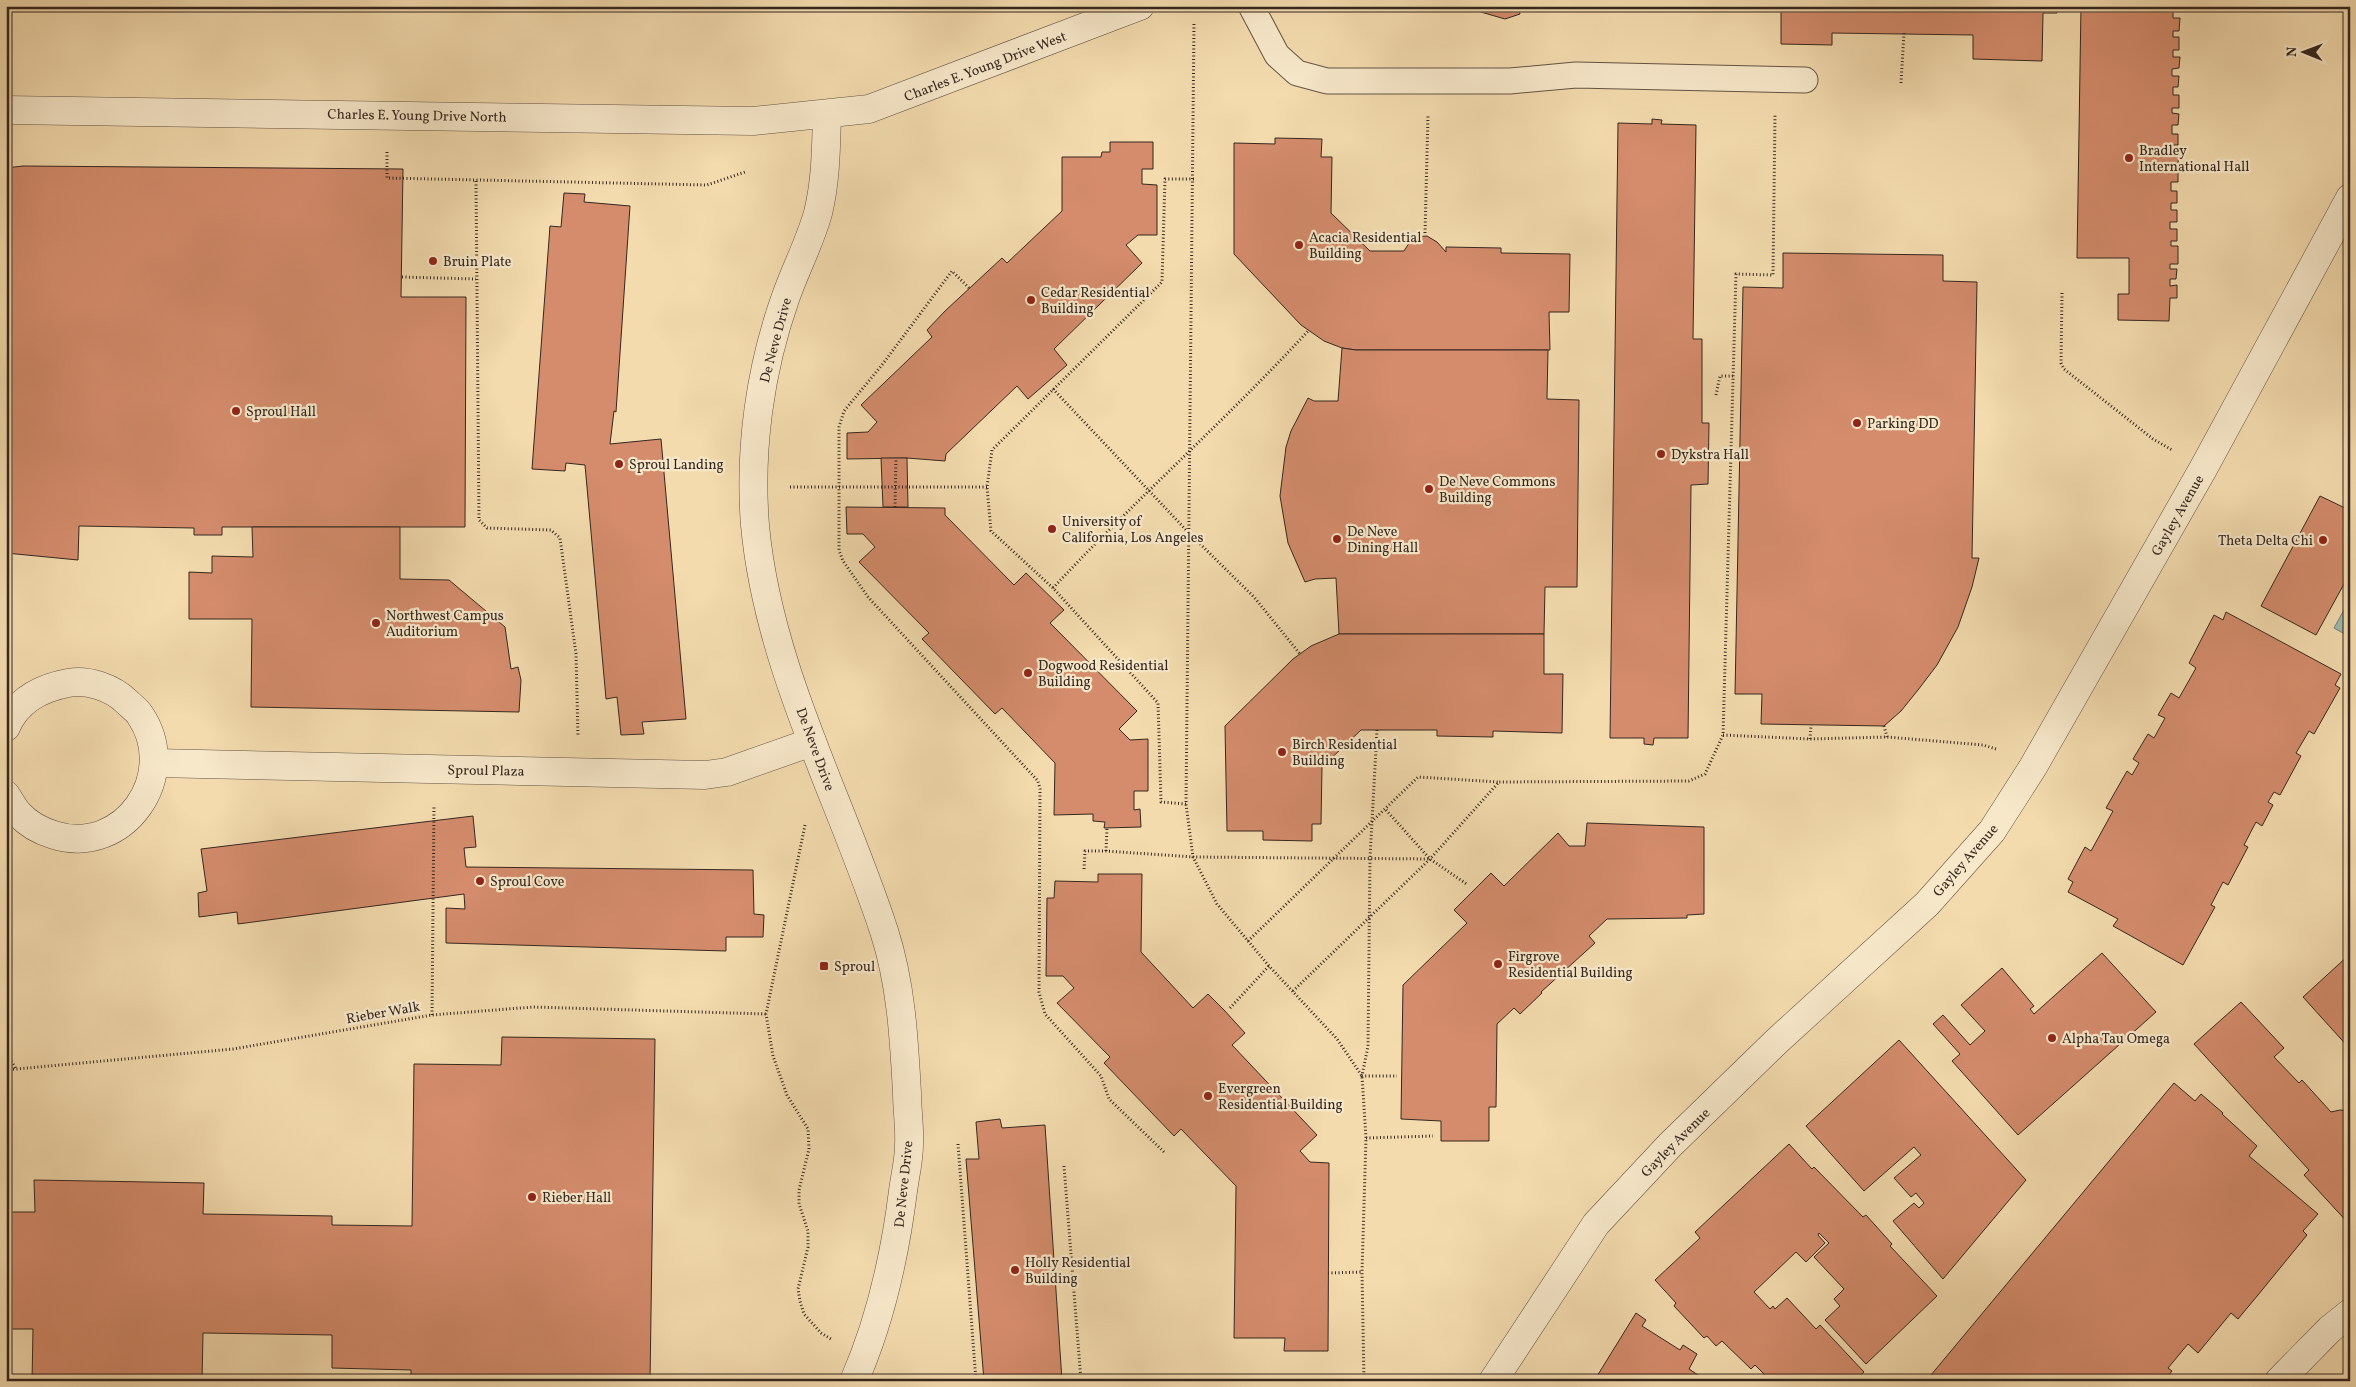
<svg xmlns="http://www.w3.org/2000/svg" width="2356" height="1387" viewBox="0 0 2356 1387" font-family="Vollkorn,serif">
	<rect width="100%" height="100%" fill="#f3dbae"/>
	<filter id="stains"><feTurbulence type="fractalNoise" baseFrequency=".004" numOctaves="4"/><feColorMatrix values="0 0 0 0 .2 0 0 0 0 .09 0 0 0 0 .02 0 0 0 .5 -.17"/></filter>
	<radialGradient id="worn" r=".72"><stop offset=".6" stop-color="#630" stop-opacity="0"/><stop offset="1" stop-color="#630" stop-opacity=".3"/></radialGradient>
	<!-- water -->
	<path fill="#9cbab0" stroke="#737f76" d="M2350,599V637L2334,628Z"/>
	<!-- building -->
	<g fill="#d48c6c" stroke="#352720">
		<path d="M1468,6H1518L1520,14L1505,19L1467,8Z"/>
		<path d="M1781,6H2057V13H2043L2042,61L1973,59V35L1832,33V45L1781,44Z"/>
		<path d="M2081,6H2173V18H2180L2179,31H2173V37H2179V50H2173V57H2180L2179,68L2172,69V76H2179L2178,87H2173V95H2179V108H2172V113L2179,114L2178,125H2172V134H2178V145H2172V152H2179L2178,164H2171V171H2178V182H2171V191H2177V203H2171V210H2177V222H2170V229H2177V241H2171V246H2178V264H2170V269H2177L2176,279H2170V286L2177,285V298H2170L2169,321L2118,320V294H2129V258H2077Z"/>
		<path d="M1652,119L1662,120L1661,124L1696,125L1693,339H1702V423H1709L1708,484L1691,485L1688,738H1654L1653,745L1644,744V738H1610L1618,123L1652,124Z"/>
		<path d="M1275,138L1322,139L1321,157H1332L1331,213L1370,251H1404L1413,237L1427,236L1437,242L1446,252V247L1501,248V253L1570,254L1569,312H1549L1550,350H1356L1342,348L1324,341L1301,325L1234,254V143L1275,144Z"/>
		<path d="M1110,142H1153V169H1142V184L1157,185V235H1138L1126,245L1142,263L1054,349L1067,365L1028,399L1017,386L946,454L945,461L907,458L847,459V433L868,432L877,422L861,405L932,337L927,330L945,311L1002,258L1007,263L1062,211V157H1101L1102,152H1110Z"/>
		<path d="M23,166L403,169L401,297H466L465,527H222V535H194V528L79,526L78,560L6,553V168Z"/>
		<path d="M564,193L585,194L584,202L630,206L616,412L614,411L610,444L661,439L686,719L642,722L644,734L621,735L617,697L606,699L585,465L566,463L565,471L532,469L550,226L561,227Z"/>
		<path d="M1783,253L1943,255V281L1977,282L1972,558H1979L1972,587L1958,627L1937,665L1918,690L1901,711L1884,726L1761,724L1762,694H1735L1743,287L1783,288Z"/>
		<path d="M1342,348L1356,350H1548L1547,399L1579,400L1577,587H1545L1544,634H1339L1336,578L1315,579L1305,582L1288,543L1280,496L1286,447L1291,431L1308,398L1314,401H1338Z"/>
		<path d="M881,458H907L908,507H883Z"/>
		<path d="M2320,496L2345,508L2350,499V573L2316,635L2261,606Z"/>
		<path d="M846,507L945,508V515L1014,585L1026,573L1064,610L1050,623L1137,711L1119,729L1130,740L1148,739V791H1134V810L1140,809L1141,827L1104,828L1105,822L1093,821V814L1054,815L1055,763L1002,708L995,714L922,639L929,633L859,562L875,547L863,534H847Z"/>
		<path d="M252,527H400V579L449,580L505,627L511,669L518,667L521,680L519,712L251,707L252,619H189V572L212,573V556L253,557Z"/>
		<path d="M2226,612L2341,674L2335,685L2340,688L2314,734L2309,731L2296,753L2301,756L2280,795L2274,792L2268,802L2273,805L2262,826L2256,822L2244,845L2248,847L2228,885L2223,882L2211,905L2215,907L2183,965L2113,926L2118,919L2068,892L2073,882L2068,879L2085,847L2091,851L2113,811L2106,808L2127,771L2132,775L2139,763L2133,759L2148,734L2154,738L2165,718L2158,715L2171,693L2179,698L2196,668L2189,663L2214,615L2223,620Z"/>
		<path d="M1339,634H1544V674H1563L1562,733L1493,731V737L1437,736V730H1361L1322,767L1321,824H1312V841L1263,840V831H1227L1225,726L1293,659L1311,646Z"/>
		<path d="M473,816L476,847L464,848L466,867L753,870L754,914L764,915L763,937H726V951L446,943V908L465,909L464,894L238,924L237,912L199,917L198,893L207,891L201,849Z"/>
		<path d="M1587,823L1704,827V914L1687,915V918L1607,919L1589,936L1595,943L1541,992L1542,993L1520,1014L1514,1008L1497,1024L1496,1107H1489V1141H1441V1121L1401,1119L1403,985L1467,923L1454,910L1491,873L1504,886L1558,833L1569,846H1585Z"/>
		<path d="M1098,874H1142L1141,952L1193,1008L1208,994L1224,1010L1245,1033L1232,1045L1317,1135L1300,1151L1310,1162L1329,1163L1328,1351H1284L1285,1338H1234L1236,1186L1181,1129L1174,1136L1104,1063L1110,1057L1057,1003L1074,988L1063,976H1046L1047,898H1054L1055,881L1098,882Z"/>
		<path d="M2102,953L2156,1012L2018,1135L1952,1061L1960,1054L1933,1024L1943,1015L1970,1045L1985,1031L1961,1005L2002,968L2034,1006L2030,1009L2034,1014Z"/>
		<path d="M2350,954V1049L2303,997Z"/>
		<path d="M2241,1002L2284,1048L2274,1057L2299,1083L2302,1080L2331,1112L2340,1110L2350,1111V1225L2304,1175L2309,1170L2194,1044Z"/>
		<path d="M502,1037L655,1039L650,1381H411V1370L332,1368V1335L203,1333L202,1381H32L33,1329H6V1212H35L34,1180L204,1183L203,1214L332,1216V1225L412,1226L414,1064L501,1065Z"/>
		<path d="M1899,1040L2026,1180L1943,1279L1893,1221L1914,1203L1919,1208L1924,1203L1916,1193L1911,1197L1894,1178L1921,1155L1914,1147L1864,1191L1806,1126Z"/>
		<path d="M2174,1083L2195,1101L2201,1094L2223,1113L2222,1114L2257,1146L2249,1156L2318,1214L2303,1231L2307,1235L2258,1295L2238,1319L2231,1313L2198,1353L2188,1344L2168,1368L2172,1371L2164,1381H1926Z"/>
		<path d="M1000,1119L1002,1128L1045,1125L1062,1381H984L966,1159H979L976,1122Z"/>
		<path d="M1789,1144L1812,1169L1814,1167L1863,1217L1866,1215L1892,1244L1890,1246L1937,1296L1866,1364L1825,1320L1840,1306L1834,1299L1844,1289L1814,1257L1829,1243L1819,1233L1818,1235L1825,1243L1806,1262L1796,1252L1754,1292L1770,1309L1773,1306L1775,1309L1787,1298L1816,1329L1820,1325L1864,1372L1855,1381H1777L1772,1375L1769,1379L1755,1365L1751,1369L1722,1341L1716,1346L1707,1336L1704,1338L1674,1306L1676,1303L1655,1280L1700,1238L1695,1232Z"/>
		<path d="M1636,1313L1646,1320L1642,1326L1680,1350L1683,1345L1697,1354L1689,1369L1707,1381H1594Z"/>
	</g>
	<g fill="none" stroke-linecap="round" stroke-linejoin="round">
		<defs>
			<path id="service" d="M1251,6L1277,55L1297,73L1327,81H1510L1576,75L1805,80"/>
			<g id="minor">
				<path d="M6,110L753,121L869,109L1140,6"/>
				<path d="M827,115C826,148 826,180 818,213C810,242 795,270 785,299C760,370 749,449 755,525C768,668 840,796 884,931C901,983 904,1038 907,1093C907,1110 910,1128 909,1145C909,1160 905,1176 903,1191C895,1255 880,1322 854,1381"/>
				<path d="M6,727C17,701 41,688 68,683C88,679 113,688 127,702C131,706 137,710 140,715C181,775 124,857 54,835C41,831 28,824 19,814C14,809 10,801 6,795"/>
				<path d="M155,763L705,775L727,772L812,742"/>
				<path d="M2279,1381L2330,1329L2350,1313"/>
			</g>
			<path id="tertiary" d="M1493,1381L1596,1224L1670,1145L1777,1041L1927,904L1992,831L2033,767L2203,469L2350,198"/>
		</defs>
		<!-- service casing -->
		<use href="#service" stroke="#645444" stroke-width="27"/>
		<!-- minor casing -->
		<use href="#minor" stroke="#645444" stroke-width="29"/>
		<!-- tertiary casing -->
		<use href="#tertiary" stroke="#645444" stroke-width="29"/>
		<!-- path -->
		<g stroke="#352720" stroke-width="3" stroke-dasharray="1 2.5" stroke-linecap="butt">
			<path d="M1194,24L1186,804L1193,857L1217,904L1269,966L1337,1039L1362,1076L1366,1138L1362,1272L1364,1381"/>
			<path d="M1901,83L1904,33"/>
			<path d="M387,152V178L707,185L745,172"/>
			<path d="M476,181L479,520L487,528L551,530L560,538L576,654L578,736"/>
			<path d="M1425,233L1428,115"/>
			<path d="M402,277L476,279"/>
			<path d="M969,288L952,271L882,365L844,411L839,427V550L843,561L868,597L1038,781L1040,789L1039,992L1045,1014L1101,1076L1109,1099L1164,1152"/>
			<path d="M2062,293L2061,363L2064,369L2153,439L2172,450"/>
			<path d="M1053,389L1188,532L1254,597L1300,654"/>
			<path d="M1716,395L1720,376H1733"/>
			<path d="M790,487H987"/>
			<path d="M1053,588C1136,499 1227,419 1309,330"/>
			<path d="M1884,726L1887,737"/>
			<path d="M1377,730L1370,858L1368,1046L1362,1076H1397"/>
			<path d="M1723,735L1810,739L1887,737L1983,745L1996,749"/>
			<path d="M1810,739L1811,725"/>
			<path d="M1186,804L1161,802L1158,703L1053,588L991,531L987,487L992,450L1162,282L1165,179H1194"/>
			<path d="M1386,810L1430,859L1468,885"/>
			<path d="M805,825L766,1014L773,1056L787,1095L808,1129L809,1149L799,1190V1204L808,1231V1247L798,1289L800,1301L804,1314L821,1333L831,1339"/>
			<path d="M1106,851L1107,828"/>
			<path d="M1084,869L1085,851H1106L1193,857L1430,859"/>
			<path d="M1248,941L1418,777L1498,782"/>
			<path d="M1293,991L1430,859L1499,782L1689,781L1705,774L1723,735L1736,274L1773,275L1775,115"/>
			<path d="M1230,1008L1269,966"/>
			<path d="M432,1015L434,805"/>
			<path d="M6,1052L16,1069"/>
			<path d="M6,1070L233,1049L432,1015L533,1007L766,1014"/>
			<path d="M1366,1138L1433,1136"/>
			<path d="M958,1144L976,1381"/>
			<path d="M1064,1166L1081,1381"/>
			<path d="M1328,1273L1362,1272"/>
			<path d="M894,1376L902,1381"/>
		</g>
		<!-- service -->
		<use href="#service" stroke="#f7e8ca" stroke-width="25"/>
		<!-- minor -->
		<use href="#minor" stroke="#f7e8ca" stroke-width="28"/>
		<!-- tertiary -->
		<use href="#tertiary" stroke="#f7e8ca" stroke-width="28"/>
		<!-- path-bridge -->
		<path stroke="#352720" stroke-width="3" stroke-dasharray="1 2.5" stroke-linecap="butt" d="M895,507L896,458"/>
	</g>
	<!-- markers -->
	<g fill="#8f2418" stroke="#f7e8ca" stroke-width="2">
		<circle cx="2129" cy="158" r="5"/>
		<circle cx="1299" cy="245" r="5"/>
		<circle cx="433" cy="261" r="5"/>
		<circle cx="1031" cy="300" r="5"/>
		<circle cx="236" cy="411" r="5"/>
		<circle cx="1857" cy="423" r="5"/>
		<circle cx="1661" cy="454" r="5"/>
		<circle cx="619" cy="464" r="5"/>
		<circle cx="1429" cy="489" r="5"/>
		<circle cx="1052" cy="529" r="5"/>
		<circle cx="1337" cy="539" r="5"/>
		<circle cx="2323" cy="540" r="5"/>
		<circle cx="376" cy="623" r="5"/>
		<circle cx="1028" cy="673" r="5"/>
		<circle cx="1282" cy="752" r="5"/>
		<circle cx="480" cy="881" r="5"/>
		<circle cx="1498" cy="964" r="5"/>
		<rect x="819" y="961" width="10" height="10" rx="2.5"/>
		<circle cx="2052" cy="1038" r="5"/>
		<circle cx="1208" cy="1096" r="5"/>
		<circle cx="532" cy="1197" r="5"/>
		<circle cx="1015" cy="1270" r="5"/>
	</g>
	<g text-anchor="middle" stroke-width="4.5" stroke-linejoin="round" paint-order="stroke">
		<!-- street labels -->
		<g font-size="14" fill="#352720" stroke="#f7e8ca">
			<text transform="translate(985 66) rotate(-21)" y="5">Charles E. Young Drive West</text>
			<text transform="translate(417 115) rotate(1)" y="5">Charles E. Young Drive North</text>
			<text transform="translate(775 340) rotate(-75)" y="5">De Neve Drive</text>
			<text transform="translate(2177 515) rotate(-60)" y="5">Gayley Avenue</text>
			<text transform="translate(816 749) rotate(70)" y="5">De Neve Drive</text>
			<text transform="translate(486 770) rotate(1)" y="5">Sproul Plaza</text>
			<text transform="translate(1965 860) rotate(-49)" y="5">Gayley Avenue</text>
			<text transform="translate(383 1012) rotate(-10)" y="5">Rieber Walk</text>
			<text transform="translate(1675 1142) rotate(-45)" y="5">Gayley Avenue</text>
			<text transform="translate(903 1184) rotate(-84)" y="5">De Neve Drive</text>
		</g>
		<!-- poi labels -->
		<g font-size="14" fill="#352720" stroke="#f7e8ca" text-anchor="start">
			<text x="2139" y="155">Bradley<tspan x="2139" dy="16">International Hall</tspan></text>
			<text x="1309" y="242">Acacia Residential<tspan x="1309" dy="16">Building</tspan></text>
			<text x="443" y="266">Bruin Plate</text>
			<text x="1041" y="297">Cedar Residential<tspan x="1041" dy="16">Building</tspan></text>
			<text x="246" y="416">Sproul Hall</text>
			<text x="1867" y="428">Parking DD</text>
			<text x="1671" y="459">Dykstra Hall</text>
			<text x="629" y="469">Sproul Landing</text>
			<text x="1439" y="486">De Neve Commons<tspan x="1439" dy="16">Building</tspan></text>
			<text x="1062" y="526">University of<tspan x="1062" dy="16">California, Los Angeles</tspan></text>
			<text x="1347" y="536">De Neve<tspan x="1347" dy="16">Dining Hall</tspan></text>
			<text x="2313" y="545" text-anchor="end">Theta Delta Chi</text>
			<text x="386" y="620">Northwest Campus<tspan x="386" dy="16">Auditorium</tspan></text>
			<text x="1038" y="670">Dogwood Residential<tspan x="1038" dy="16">Building</tspan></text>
			<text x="1292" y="749">Birch Residential<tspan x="1292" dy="16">Building</tspan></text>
			<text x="490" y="886">Sproul Cove</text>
			<text x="1508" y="961">Firgrove<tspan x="1508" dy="16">Residential Building</tspan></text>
			<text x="834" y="971">Sproul</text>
			<text x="2062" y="1043">Alpha Tau Omega</text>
			<text x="1218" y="1093">Evergreen<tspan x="1218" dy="16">Residential Building</tspan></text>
			<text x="542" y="1202">Rieber Hall</text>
			<text x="1025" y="1267">Holly Residential<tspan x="1025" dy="16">Building</tspan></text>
		</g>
	</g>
	<!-- margin -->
	<rect width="2356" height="1387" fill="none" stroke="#f3dbae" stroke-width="25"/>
	<rect x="8" y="8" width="2341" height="1372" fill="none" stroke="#352720" stroke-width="2.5"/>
	<rect x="12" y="12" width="2331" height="1362" fill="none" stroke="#352720"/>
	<!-- north arrow -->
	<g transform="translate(2304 52) rotate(271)" stroke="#f7e8ca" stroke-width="4" paint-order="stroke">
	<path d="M0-4L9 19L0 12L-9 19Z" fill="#352720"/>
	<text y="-8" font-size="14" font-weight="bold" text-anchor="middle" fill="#352720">N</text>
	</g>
	<rect width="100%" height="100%" filter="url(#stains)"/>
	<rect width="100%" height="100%" fill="url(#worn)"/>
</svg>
